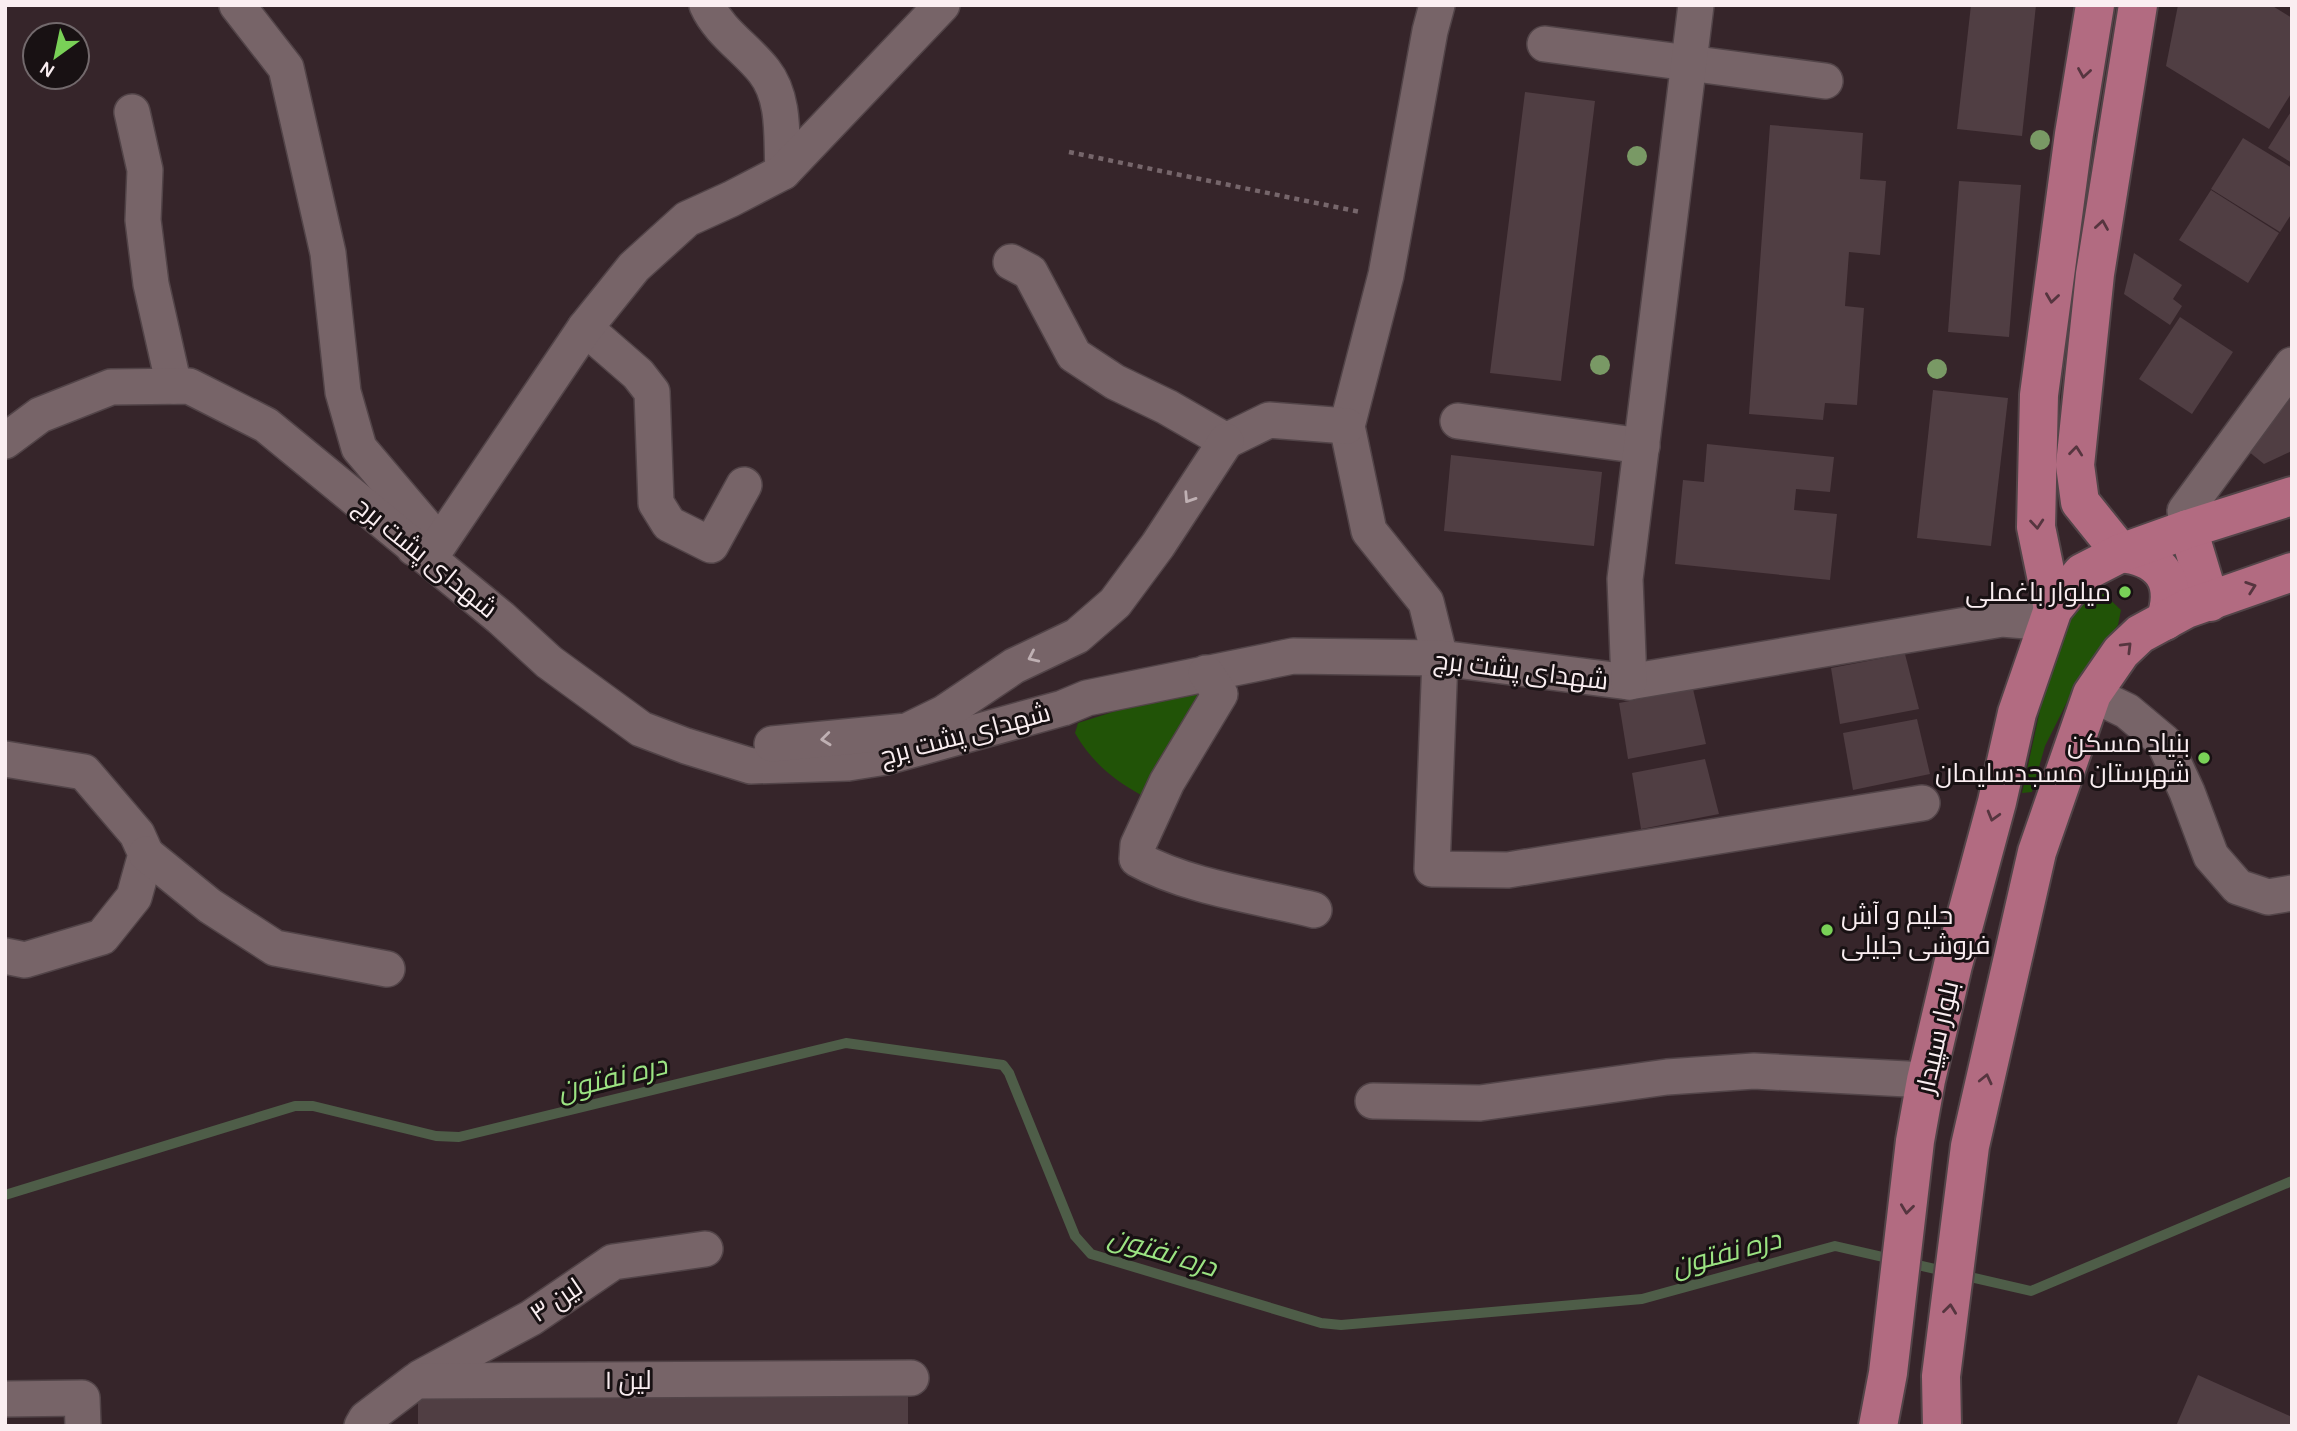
<svg xmlns="http://www.w3.org/2000/svg" width="2297" height="1431" viewBox="0 0 2297 1431" font-family="Karla,Cairo,sans-serif">
	<rect width="100%" height="100%" fill="#36252a"/>
	<!-- green -->
	<g fill="#215307">
		<path d="M2104,594L2121,610L2118,625L2092,661L2070,696L2045,746L2032,792L2022,793L2040,710L2070,614L2082,595Z"/>
		<path d="M1204,683L1212,693L1141,795C1112,779 1091,761 1075,733L1078,723Z"/>
	</g>
	<g fill="none" stroke-linecap="round" stroke-linejoin="round">
		<!-- stream -->
		<path stroke="#4e5d48" stroke-width="10" d="M5,1195L295,1106H313L436,1136L459,1137L846,1043L1003,1065L1009,1073L1075,1236L1091,1254L1321,1323L1341,1325L1642,1299L1835,1246L2031,1291L2292,1181"/>
	</g>
	<!-- building -->
	<g fill="#503e43">
		<path d="M1971,5H2036L2022,136L1957,129Z"/>
		<path d="M2178,5H2271L2292,18V92L2269,129L2166,66Z"/>
		<path d="M1525,92L1595,101L1561,381L1490,373Z"/>
		<path d="M2292,110V163L2268,148Z"/>
		<path d="M1770,125L1863,133L1860,179L1886,181L1880,255L1849,252L1845,306L1864,308L1857,405L1825,403L1823,420L1749,414Z"/>
		<path d="M2243,138L2292,168V213L2280,232L2211,189Z"/>
		<path d="M1959,181L2021,185L2009,337L1948,332Z"/>
		<path d="M2211,190L2279,233L2248,283L2179,240Z"/>
		<path d="M2134,253L2182,285L2173,299L2182,306L2170,325L2124,294Z"/>
		<path d="M2180,317L2233,352L2192,414L2139,379Z"/>
		<path d="M1933,390L2008,398L1991,546L1917,538Z"/>
		<path d="M2292,397V451L2264,464L2248,451Z"/>
		<path d="M1707,444L1834,457L1830,492L1796,489L1794,510L1837,514L1830,580L1675,564L1683,480L1704,482Z"/>
		<path d="M1451,455L1602,472L1594,546L1444,531Z"/>
		<path d="M1905,654L1919,709L1840,724L1831,668Z"/>
		<path d="M1693,689L1706,744L1628,759L1619,703Z"/>
		<path d="M1917,719L1930,774L1853,790L1843,733Z"/>
		<path d="M1705,759L1719,814L1641,829L1632,773Z"/>
		<path d="M2198,1375L2292,1417V1426H2176Z"/>
		<rect x="418" y="1395" width="490" height="31"/>
	</g>
	<g fill="none" stroke-linecap="round" stroke-linejoin="round">
		<defs>
			<g id="minor">
				<path d="M237,5L286,68L328,253L343,392L359,448L426,527L414,548"/>
				<path d="M707,5C719,32 747,49 764,71C786,99 781,139 783,172"/>
				<path d="M1437,5L1430,31L1386,275L1347,426L1369,531L1426,602L1440,658L1432,869L1508,870L1922,803"/>
				<path d="M1545,44L1825,81"/>
				<path d="M132,112L145,170L143,220L151,284L174,386"/>
				<path d="M1011,262L1030,272L1074,355L1115,382L1167,407L1226,441L1269,420L1347,426"/>
				<path d="M585,328L638,374L652,392L656,503L669,524L711,545L744,485"/>
				<path d="M1458,421L1642,446"/>
				<path d="M5,441L40,415L111,387L189,386L266,425L501,618L549,662L641,729L686,746L751,766L848,763L886,757L1063,708L1087,698L1293,656L1440,658L1629,682L2002,619L2048,623"/>
				<path d="M2188,529L2185,511L2292,365"/>
				<path d="M429,559L585,328L634,267L687,219L731,199L783,172L942,5"/>
				<path d="M1206,673L1220,694L1167,782L1138,845L1137,859C1188,887 1257,896 1314,910"/>
				<path d="M1629,682L1625,579L1696,5"/>
				<path d="M2092,694L2127,711L2164,742L2187,792L2211,856L2238,887L2268,897L2292,893"/>
				<path d="M772,744L907,731L944,713L1014,666L1077,636L1115,603L1158,545L1226,441"/>
				<path d="M5,759L84,772L137,834L146,854L134,897L102,937L25,960L5,956"/>
				<path d="M146,854L210,906L275,948L387,969"/>
				<path d="M1373,1101L1480,1103L1667,1077L1754,1071L1926,1080"/>
				<path d="M420,1378L531,1318L613,1262L705,1249"/>
				<path d="M5,1399L82,1398L83,1426"/>
				<path d="M362,1426L366,1419L416,1381L911,1378"/>
			</g>
			<g id="major">
				<path d="M2188,529L2210,602"/>
				<path d="M2121,553L2080,502L2075,465L2095,274L2138,5"/>
				<path d="M2121,553C2161,557 2179,581 2165,621"/>
				<path d="M2053,609L2036,527L2039,395L2074,134L2095,5"/>
				<path d="M1878,1426L1888,1373L1915,1141L1926,1080L1953,965L1997,802L2017,713L2053,609L2082,573L2121,553L2188,529L2292,496"/>
				<path d="M1942,1426L1941,1376L1970,1146L2037,852L2092,694L2121,652L2140,634L2186,609L2292,572"/>
			</g>
		</defs>
		<!-- minor casing -->
		<use href="#minor" stroke="#524448" stroke-width="38"/>
		<!-- major casing -->
		<use href="#major" stroke="#524448" stroke-width="42"/>
		<!-- path -->
		<path stroke="#76666b" stroke-width="4.5" stroke-dasharray="5 5" stroke-linecap="butt" d="M1069,152L1360,212"/>
		<!-- minor -->
		<use href="#minor" stroke="#776468" stroke-width="35"/>
		<!-- major -->
		<use href="#major" stroke="#b26b81" stroke-width="38"/>
	</g>
	<!-- trees -->
	<g fill="#799965">
		<circle cx="2040" cy="140" r="10"/>
		<circle cx="1637" cy="156" r="10"/>
		<circle cx="1600" cy="365" r="10"/>
		<circle cx="1937" cy="369" r="10"/>
	</g>
	<!-- one-way arrows -->
	<defs><path id="oneway-chevron" d="M-2-3.5L2.5 0L-2 3.5" fill="none" stroke-width="1.6" stroke-linecap="round" stroke-linejoin="round" transform="scale(1.75)"/></defs>
	<g stroke="#56353f">
		<use href="#oneway-chevron" transform="translate(2084 73) rotate(99)"/>
		<use href="#oneway-chevron" transform="translate(2102 225) rotate(-81)"/>
		<use href="#oneway-chevron" transform="translate(2052 298) rotate(98)"/>
		<use href="#oneway-chevron" transform="translate(2076 451) rotate(-84)"/>
		<use href="#oneway-chevron" transform="translate(2037 524) rotate(85)"/>
		<use href="#oneway-chevron" transform="translate(2251 587) rotate(-19)"/>
		<use href="#oneway-chevron" transform="translate(2127 647) rotate(-45)"/>
		<use href="#oneway-chevron" transform="translate(1993 816) rotate(106)"/>
		<use href="#oneway-chevron" transform="translate(1986 1079) rotate(-77)"/>
		<use href="#oneway-chevron" transform="translate(1907 1209) rotate(97)"/>
		<use href="#oneway-chevron" transform="translate(1950 1309) rotate(-83)"/>
	</g>
	<g stroke="#bfb0b3">
		<use href="#oneway-chevron" transform="translate(1189 498) rotate(123)"/>
		<use href="#oneway-chevron" transform="translate(1033 657) rotate(155)"/>
		<use href="#oneway-chevron" transform="translate(826 739) rotate(174)"/>
	</g>
	<!-- markers -->
	<g fill="#79d157" stroke="#181113" stroke-width="2.5">
		<circle cx="2125" cy="592" r="7"/>
		<circle cx="2204" cy="758" r="7"/>
		<circle cx="1827" cy="930" r="7"/>
	</g>
	<g text-anchor="middle" stroke-width="6" stroke-linejoin="round" paint-order="stroke">
		<!-- street labels -->
		<g font-size="26" fill="#faeef1" stroke="#181113">
			<text transform="translate(426 557) rotate(39)" y="9">شهدای پشت برج</text>
			<text transform="translate(1521 670) rotate(7)" y="9">شهدای پشت برج</text>
			<text transform="translate(965 734) rotate(-15)" y="9">شهدای پشت برج</text>
			<text transform="translate(1937 1037) rotate(-77)" y="9">بلوار سپیدار</text>
			<text transform="translate(556 1300) rotate(-34)" y="9">لین ۳</text>
			<text x="628" y="1389">لین ۱</text>
		</g>
		<!-- poi labels -->
		<g font-size="26" fill="#faeef1" stroke="#181113" text-anchor="end">
			<text x="2111" y="601">میلوار باغملی</text>
			<text x="2190" y="752">بنیاد مسکن<tspan x="2190" dy="30">شهرستان مسجدسلیمان</tspan></text>
			<text x="1841" y="924" text-anchor="start">حلیم و آش<tspan x="1841" dy="30">فروشی جلیلی</tspan></text>
		</g>
		<!-- water labels -->
		<g font-size="28" font-style="italic" fill="#9be382" stroke="#181113">
			<text transform="translate(612 1077) rotate(-14)" y="10">دره نفتون</text>
			<text transform="translate(1163 1251) rotate(17)" y="10">دره نفتون</text>
			<text transform="translate(1726 1252) rotate(-15)" y="10">دره نفتون</text>
		</g>
	</g>
	<!-- border -->
	<rect width="2297" height="1431" fill="none" stroke="#faeef1" stroke-width="14"/>
	<!-- north arrow -->
	<g transform="translate(56 56) rotate(213)"><circle r="33" fill="#181113" stroke="#72696c" stroke-width="2"/>
	<path d="M0-5L12 26L0 18L-12 26Z" fill="#79d157"/>
	<text y="-10" font-size="19" font-weight="bold" text-anchor="middle" fill="#faeef1">N</text>
	</g>
</svg>
